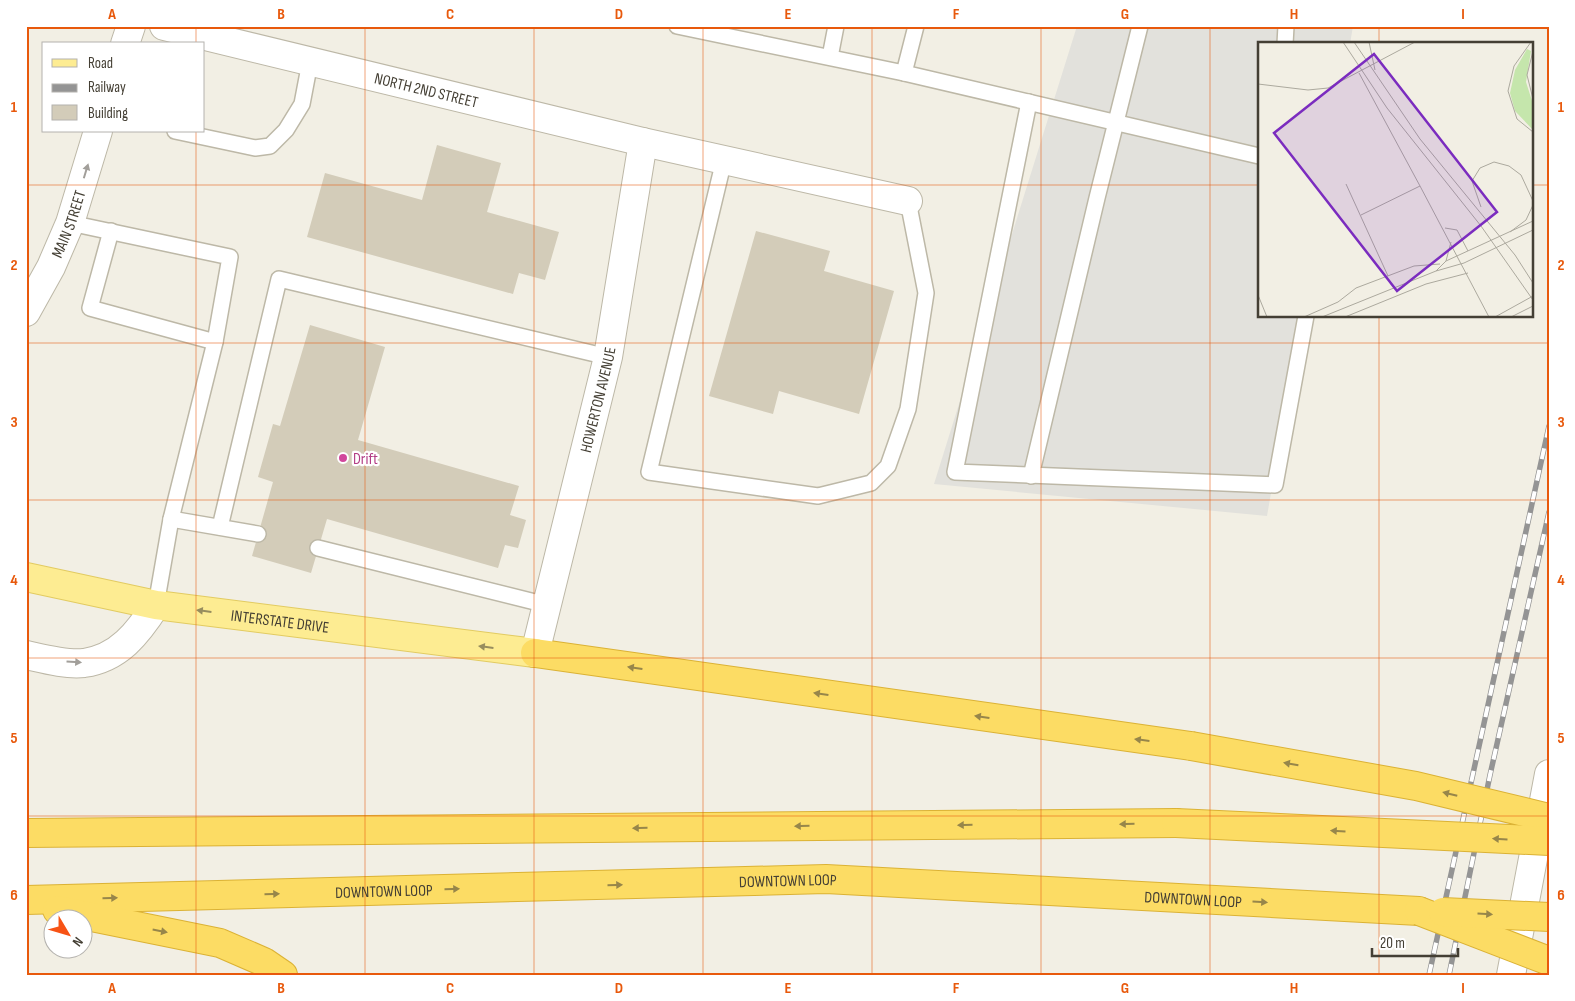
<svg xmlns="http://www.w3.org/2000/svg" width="1575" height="1001" viewBox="0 0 1575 1001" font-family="'Sofia Sans Condensed',sans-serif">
	<rect width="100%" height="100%" fill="#f2efe4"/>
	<!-- parking -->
	<path fill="#e2e1dc" d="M1077,26H1353L1350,44H1259V316H1302L1267,516L934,484Z"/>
	<!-- building -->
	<g fill="#d3ccb9">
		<path d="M437,145L501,163L487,212L559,232L545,280L519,273L513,294L307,237L325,173L422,200Z"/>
		<path d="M756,231L830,251L824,271L894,291L859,414L779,391L773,414L709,396Z"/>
		<path d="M310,325L385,347L358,440L519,486L510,515L526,520L518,548L505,545L498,568L327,519L311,573L252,556L273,482L258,477L273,424L280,426Z"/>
	</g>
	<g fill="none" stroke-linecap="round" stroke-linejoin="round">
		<defs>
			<g id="lane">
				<path d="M677,26L904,73"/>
				<path d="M916,26L904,73L1259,156"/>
				<path d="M1285,44L1286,26"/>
				<path d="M830,57L836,26"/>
				<path d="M1029,102L955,472L1275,485L1306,316"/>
				<path d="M175,131L255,148L270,146L286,130L302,104L310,62"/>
				<path d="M724,160L649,472L818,496L871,483L888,466L908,409L926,293L908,201"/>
				<path d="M70,223L230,257L215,342"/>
				<path d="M111,231L90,308L215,342L171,519L156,605"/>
				<path d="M1031,476L1097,198L1140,26"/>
				<path d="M171,519L258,534"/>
				<path d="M220,527L279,279L608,357"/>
				<path d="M318,548L547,605"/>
			</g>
			<g id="street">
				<path id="s1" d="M164,26L643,142L908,201"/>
				<path d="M125,44L131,26"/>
				<path id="s2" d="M26,312L51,267L70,223L98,131"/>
				<path id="s3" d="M535,653L608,357L643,142"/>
				<path d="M26,655C44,659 66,665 84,663C119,658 138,633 156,605"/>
				<path d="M1511,975L1549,774"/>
			</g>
			<g id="primary">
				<path id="s4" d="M26,577L156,605L535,653"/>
			</g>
			<g id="highway">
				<path d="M535,653L1191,746"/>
				<path d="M26,833L1176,823"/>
				<path id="s5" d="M26,900L826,879L1419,911"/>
				<path d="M57,910L220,943L264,962L283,975"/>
			</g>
		</defs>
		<!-- lane casing -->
		<use href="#lane" stroke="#bdb8a7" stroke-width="18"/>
		<!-- street casing -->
		<use href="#street" stroke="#bdb8a7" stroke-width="30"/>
		<!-- primary casing -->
		<use href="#primary" stroke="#e2cb62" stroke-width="30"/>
		<!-- highway casing -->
		<use href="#highway" stroke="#dbb235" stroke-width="30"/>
		<!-- lane -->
		<use href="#lane" stroke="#fff" stroke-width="15"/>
		<!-- street -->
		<use href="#street" stroke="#fff" stroke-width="28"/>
		<!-- primary -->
		<use href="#primary" stroke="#fdec92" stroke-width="28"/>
		<!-- highway -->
		<use href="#highway" stroke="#fcdc64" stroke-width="28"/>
		<defs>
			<g id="rail">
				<path d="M1429,975L1549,426"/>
				<path d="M1449,975L1490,775L1549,512"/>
			</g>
		</defs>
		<!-- rail casing -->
		<use href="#rail" stroke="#949494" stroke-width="5.5"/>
		<!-- rail -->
		<use href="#rail" stroke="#fff" stroke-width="4" stroke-dasharray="11" stroke-linecap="butt"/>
		<defs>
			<g id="highway-bridge">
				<path d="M1191,746L1416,786L1549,818"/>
				<path d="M1176,823L1549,841"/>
				<path d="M1419,911L1549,961"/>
				<path d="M1443,912L1549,917"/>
			</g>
		</defs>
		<!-- highway-bridge casing -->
		<use href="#highway-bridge" stroke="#dbb235" stroke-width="30" stroke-linecap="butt"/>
		<!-- highway-bridge -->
		<use href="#highway-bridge" stroke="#fcdc64" stroke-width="28"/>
	</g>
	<!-- one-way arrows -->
	<defs><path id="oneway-solid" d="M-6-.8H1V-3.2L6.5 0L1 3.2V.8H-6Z" transform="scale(1.25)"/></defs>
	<g fill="#a29f9a">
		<use href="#oneway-solid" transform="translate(86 171) rotate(-73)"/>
		<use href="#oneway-solid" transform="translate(74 662) rotate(4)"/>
	</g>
	<g fill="#978d5e">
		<use href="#oneway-solid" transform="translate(204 611) rotate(-173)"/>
		<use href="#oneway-solid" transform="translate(486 647) rotate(-173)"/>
	</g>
	<g fill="#97864a">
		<use href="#oneway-solid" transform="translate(635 668) rotate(-172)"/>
		<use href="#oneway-solid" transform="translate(821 694) rotate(-172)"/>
		<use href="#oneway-solid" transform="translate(982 717) rotate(-172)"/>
		<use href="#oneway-solid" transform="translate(1142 740) rotate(-173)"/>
		<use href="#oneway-solid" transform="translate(1291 764) rotate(-170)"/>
		<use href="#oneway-solid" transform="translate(1450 794) rotate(-166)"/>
		<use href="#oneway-solid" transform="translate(1127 824) rotate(179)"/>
		<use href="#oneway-solid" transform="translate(965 825) rotate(179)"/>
		<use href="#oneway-solid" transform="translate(802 826) rotate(179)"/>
		<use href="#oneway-solid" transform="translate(640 828) rotate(179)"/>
		<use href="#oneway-solid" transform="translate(1338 831) rotate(-177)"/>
		<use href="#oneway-solid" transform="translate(1500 839) rotate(-177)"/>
		<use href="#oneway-solid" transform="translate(615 885) rotate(-2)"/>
		<use href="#oneway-solid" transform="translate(452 889) rotate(-2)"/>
		<use href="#oneway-solid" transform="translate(272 894) rotate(-2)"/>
		<use href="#oneway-solid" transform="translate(110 898) rotate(-2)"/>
		<use href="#oneway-solid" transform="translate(1260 902) rotate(3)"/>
		<use href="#oneway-solid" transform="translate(1485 914) rotate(3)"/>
		<use href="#oneway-solid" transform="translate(160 931) rotate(11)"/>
	</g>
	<!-- grid -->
	<path fill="none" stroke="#e8590c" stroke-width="1" stroke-opacity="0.55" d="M196,26V44M365,26V975M534,26V975M703,26V975M872,26V975M1041,26V975M1210,26V975M1379,26V44M196,131V975M26,185H1259M1531,185H1549M1379,316V975M26,343H1549M26,500H1549M26,658H1549M26,816H1549"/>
	<!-- markers -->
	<circle fill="#d1479c" stroke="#fff" stroke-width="2" cx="343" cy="458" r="5"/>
	<g text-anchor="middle" stroke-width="4.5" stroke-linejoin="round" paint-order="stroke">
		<!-- street labels -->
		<g font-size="16" fill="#443f34" stroke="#fff">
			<text dy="6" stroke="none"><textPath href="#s1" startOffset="270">NORTH 2ND STREET</textPath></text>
			<text dy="6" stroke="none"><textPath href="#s2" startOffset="98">MAIN STREET</textPath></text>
			<text dy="6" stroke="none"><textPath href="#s3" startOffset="261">HOWERTON AVENUE</textPath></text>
			<text dy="6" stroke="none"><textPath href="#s4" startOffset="258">INTERSTATE DRIVE</textPath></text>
			<text dy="6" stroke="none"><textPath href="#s5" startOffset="762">DOWNTOWN LOOP</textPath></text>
			<text dy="6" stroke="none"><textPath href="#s5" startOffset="358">DOWNTOWN LOOP</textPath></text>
			<text dy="6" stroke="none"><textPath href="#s5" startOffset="1168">DOWNTOWN LOOP</textPath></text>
		</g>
		<!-- hotel labels -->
		<g font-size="16" fill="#b23c85" stroke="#fff" text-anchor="start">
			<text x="353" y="464">Drift</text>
		</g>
	</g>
	<!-- overview -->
	<g transform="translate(1258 42)">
		<rect width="275" height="275" fill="#f2efe4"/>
		<path d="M269,7L273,9L268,40L275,62V88L257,69L252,51L257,28Z" fill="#c5e6ac"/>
		<path fill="none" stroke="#aca99e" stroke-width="1" d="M85,0L129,66L223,184L275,258M96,0L162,97L257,213L275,241M111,0L117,28M273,0L256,24L250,49L259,77L275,90M275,9L269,33L275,57M101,31L162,144M0,42L50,48L70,46L157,0M88,142L130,234M162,144L231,275M223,165L214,139L222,126L236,120L251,124L263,133L275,159M103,173L162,144M187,186L199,188L210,209M252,190L268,178L275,163M188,219L193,200M178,229L188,219L275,179M0,253L9,275M46,275L80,260L98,246L156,224L182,222M64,275L178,229L206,221L275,188M87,275L168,242L210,231M237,275L275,254M253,275L275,264"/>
		<path fill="#7b2cbf" fill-opacity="0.15" stroke="#7b2cbf" stroke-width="2.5" d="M116,12L239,170L139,249L16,91Z"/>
		<rect width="275" height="275" fill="none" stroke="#443f34" stroke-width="2.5"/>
	</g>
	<!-- border -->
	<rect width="1575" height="1001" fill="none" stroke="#ffffff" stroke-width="55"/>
	<!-- legend -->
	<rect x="42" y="42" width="162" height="90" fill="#ffffff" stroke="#b4b2ae"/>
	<rect x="52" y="59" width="25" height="8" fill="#fdec92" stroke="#b4b2ae"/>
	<text x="88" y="68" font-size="15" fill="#443f34">Road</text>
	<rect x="52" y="84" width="25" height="8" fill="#949494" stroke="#b4b2ae"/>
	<text x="88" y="92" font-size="15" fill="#443f34">Railway</text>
	<rect x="52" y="105" width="25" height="15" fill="#d3ccb9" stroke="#b4b2ae"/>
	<text x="88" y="118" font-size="15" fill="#443f34">Building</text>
	<!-- north arrow -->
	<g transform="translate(68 934) rotate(128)"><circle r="24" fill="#ffffff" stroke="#b4b2ae"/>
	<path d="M0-4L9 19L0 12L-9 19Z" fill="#f75315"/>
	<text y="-8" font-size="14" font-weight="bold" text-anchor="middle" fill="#443f34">N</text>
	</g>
	<!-- scale -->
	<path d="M1372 948v8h86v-8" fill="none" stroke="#443f34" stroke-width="2.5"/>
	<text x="1380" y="948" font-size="15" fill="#443f34" stroke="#ffffff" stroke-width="4" paint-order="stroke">20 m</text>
	<rect x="28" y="28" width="1520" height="946" fill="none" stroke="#e8590c" stroke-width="2"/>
	<g font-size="16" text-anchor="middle" font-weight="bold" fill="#e8590c">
		<text x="112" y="19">A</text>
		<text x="281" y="19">B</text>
		<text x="450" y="19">C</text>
		<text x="619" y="19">D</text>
		<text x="788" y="19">E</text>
		<text x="956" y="19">F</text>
		<text x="1125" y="19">G</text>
		<text x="1294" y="19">H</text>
		<text x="1463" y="19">I</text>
		<text x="14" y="112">1</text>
		<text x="1561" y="112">1</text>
		<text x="14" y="270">2</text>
		<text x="1561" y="270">2</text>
		<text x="14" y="427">3</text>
		<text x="1561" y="427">3</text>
		<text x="14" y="585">4</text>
		<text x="1561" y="585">4</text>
		<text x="14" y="743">5</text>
		<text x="1561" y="743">5</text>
		<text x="14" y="900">6</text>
		<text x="1561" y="900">6</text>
		<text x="112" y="993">A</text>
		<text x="281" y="993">B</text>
		<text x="450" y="993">C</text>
		<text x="619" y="993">D</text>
		<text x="788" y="993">E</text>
		<text x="956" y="993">F</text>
		<text x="1125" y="993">G</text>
		<text x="1294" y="993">H</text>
		<text x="1463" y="993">I</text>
	</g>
</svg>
